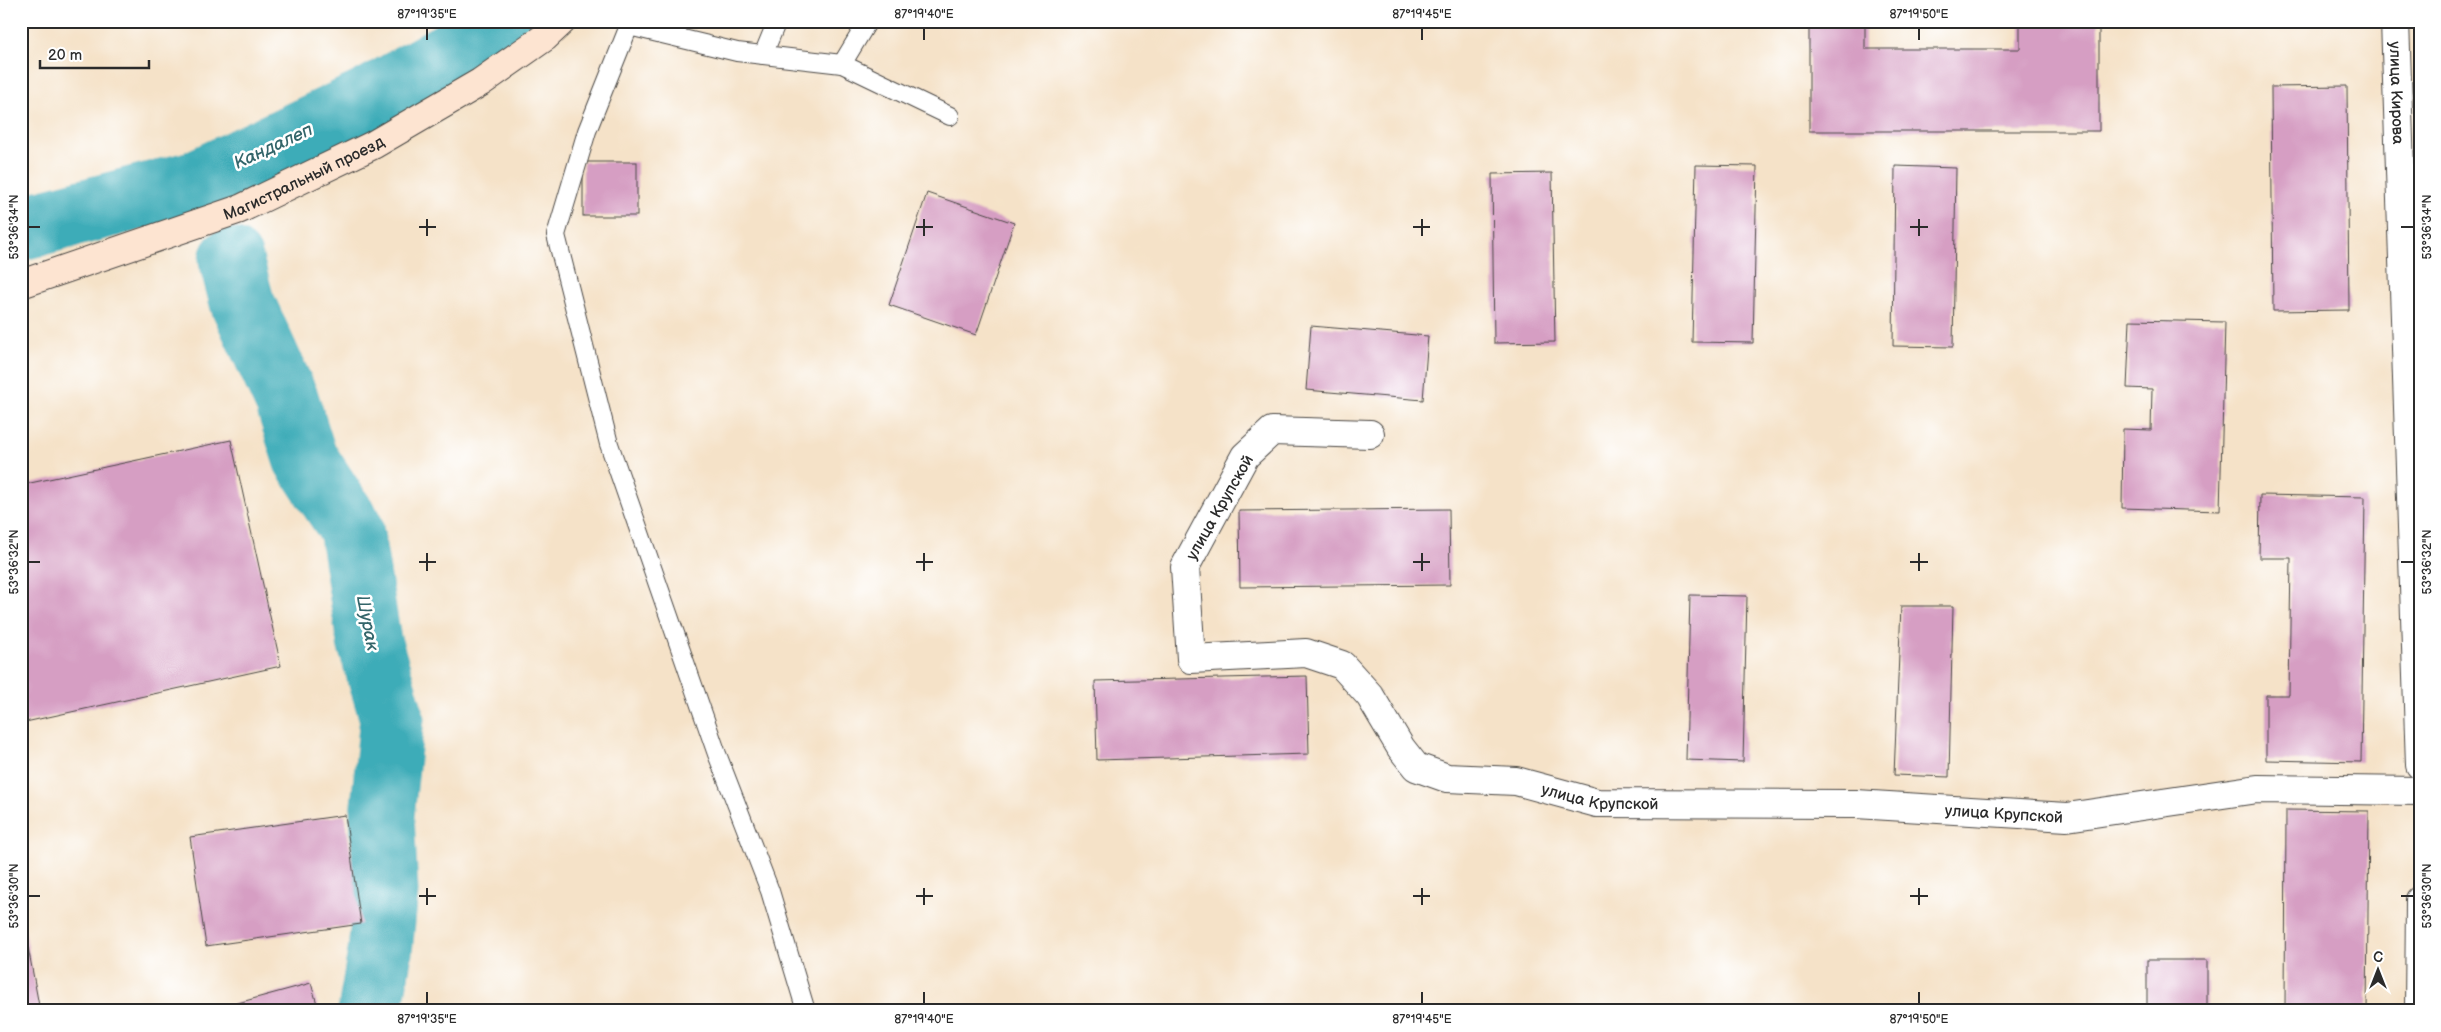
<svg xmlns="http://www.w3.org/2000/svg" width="2441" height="1032" viewBox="0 0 2441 1032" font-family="'Balsamiq Sans',sans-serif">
	<rect width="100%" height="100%" fill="#fff"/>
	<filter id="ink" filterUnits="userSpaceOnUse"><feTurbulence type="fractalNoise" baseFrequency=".02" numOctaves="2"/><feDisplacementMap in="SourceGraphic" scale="10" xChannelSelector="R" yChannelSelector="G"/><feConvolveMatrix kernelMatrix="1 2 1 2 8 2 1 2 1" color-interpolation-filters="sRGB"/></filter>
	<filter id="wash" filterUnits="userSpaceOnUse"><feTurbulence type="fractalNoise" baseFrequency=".0096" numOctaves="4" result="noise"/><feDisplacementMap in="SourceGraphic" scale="20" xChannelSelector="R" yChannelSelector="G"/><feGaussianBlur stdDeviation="1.12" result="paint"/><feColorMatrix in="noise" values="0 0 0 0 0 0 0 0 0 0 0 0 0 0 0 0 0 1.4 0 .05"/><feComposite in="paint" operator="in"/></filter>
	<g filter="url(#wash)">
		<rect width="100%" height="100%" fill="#f5e2c8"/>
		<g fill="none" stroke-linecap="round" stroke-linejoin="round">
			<!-- river -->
			<g stroke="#3cacb8" stroke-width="65">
				<path d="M21,228L194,183L371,99L507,21"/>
				<path d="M231,260L242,302L287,401L305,458L351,528L369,641L392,718L382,816L386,891L380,952L370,1011"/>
			</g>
		</g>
		<g id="blocks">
			<!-- building -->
			<g fill="#d69ec3">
				<path d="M1809,21H1865V49H2020V21H2099V131H1809Z"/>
				<path d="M2347,86L2349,310L2273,311L2271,87Z"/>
				<rect x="583" y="162" width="54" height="54"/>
				<path d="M1696,165L1757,166L1753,343L1692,342Z"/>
				<path d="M1895,166L1956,168L1953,347L1893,346Z"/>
				<path d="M1552,173L1555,342L1494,343L1492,174Z"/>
				<path d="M927,193L1014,223L976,335L889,305Z"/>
				<path d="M2130,320L2225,322L2220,511L2122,508L2123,429L2151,430L2152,389L2127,388Z"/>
				<path d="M1311,326L1428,336L1423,400L1306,390Z"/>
				<path d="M231,440L281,666L21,723V485Z"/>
				<path d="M2260,495L2365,497L2361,762L2266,760V695H2289L2291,558H2259Z"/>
				<path d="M1449,509L1450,585L1240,587L1239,511Z"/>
				<path d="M1690,595L1747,596L1743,762L1686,760Z"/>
				<path d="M1901,606H1953L1949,777L1894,775Z"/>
				<path d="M1307,676L1309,754L1097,760L1095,681Z"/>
				<path d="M2286,810L2369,811L2367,1011H2285Z"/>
				<path d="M345,815L361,924L206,946L190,837Z"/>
				<path d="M21,915H22L40,1011H21Z"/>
				<rect x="2147" y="960" width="60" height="51"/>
				<path d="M311,983L319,1011H212V1010Z"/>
			</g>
		</g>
	</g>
	<g filter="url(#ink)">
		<use href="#blocks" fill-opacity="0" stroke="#494643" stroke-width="1"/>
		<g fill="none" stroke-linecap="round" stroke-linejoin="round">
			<defs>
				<g id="service">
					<path d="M625,21L629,26L737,52L842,64L950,116"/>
					<path d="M629,26L587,131L556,235L609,444L717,754L770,891L806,1011"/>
					<path d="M763,55L777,21"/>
					<path d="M842,64L868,21"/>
				</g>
				<g id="minor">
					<path id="s1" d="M1370,434L1272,431L1245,456L1185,567L1191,659L1306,653L1342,665L1370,696L1401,748L1416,767L1447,778L1516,781L1597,803L1856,804L2067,817L2257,789L2420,791"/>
				</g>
				<g id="tertiary">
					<path id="s2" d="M2395,21L2420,765"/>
					<path d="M2419,1011L2420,900"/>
				</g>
				<g id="secondary">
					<path id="s3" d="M21,284L240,209L373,145L481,82L545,37L562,21"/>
				</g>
			</defs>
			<!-- service casing -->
			<use href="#service" stroke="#494643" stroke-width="20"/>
			<!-- minor casing -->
			<use href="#minor" stroke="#494643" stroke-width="30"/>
			<!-- tertiary casing -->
			<use href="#tertiary" stroke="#494643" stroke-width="30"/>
			<!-- secondary casing -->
			<use href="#secondary" stroke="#494643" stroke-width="30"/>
			<!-- service -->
			<use href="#service" stroke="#fff" stroke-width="18"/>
			<!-- minor -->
			<use href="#minor" stroke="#fff" stroke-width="28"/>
			<!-- tertiary -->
			<use href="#tertiary" stroke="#fff" stroke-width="28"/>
			<!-- secondary -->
			<use href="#secondary" stroke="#fde4d1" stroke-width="28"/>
		</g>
	</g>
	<!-- ticks -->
	<path fill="none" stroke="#2b2b2b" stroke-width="2" d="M427,28V40M924,28V40M1422,28V40M1919,28V40M427,219V236M924,219V236M1422,219V236M1919,219V236M28,227H40M419,227H436M916,227H933M1413,227H1430M1910,227H1928M2401,227H2414M427,553V571M924,553V571M1422,553V571M1919,553V571M28,562H40M419,562H436M916,562H933M1413,562H1430M1910,562H1928M2401,562H2414M427,888V905M924,888V905M1422,888V905M1919,888V905M28,896H40M419,896H436M916,896H933M1413,896H1430M1910,896H1928M2401,896H2414M427,992V1004M924,992V1004M1422,992V1004M1919,992V1004"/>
	<g text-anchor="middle" stroke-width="5" stroke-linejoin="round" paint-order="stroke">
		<!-- street labels -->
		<g font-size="16" fill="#2b2b2b" stroke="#fff">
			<text dy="6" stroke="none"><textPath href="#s2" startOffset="72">улица Кирова</textPath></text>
			<text dy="6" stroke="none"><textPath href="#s3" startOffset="302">Магистральный проезд</textPath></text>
			<text transform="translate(1219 507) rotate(-60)" y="6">улица Крупской</text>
			<text dy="6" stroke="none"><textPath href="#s1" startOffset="821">улица Крупской</textPath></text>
			<text dy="6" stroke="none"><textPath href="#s1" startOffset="1226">улица Крупской</textPath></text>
		</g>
		<!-- water labels -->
		<g font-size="18" font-style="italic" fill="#33656a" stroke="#fff">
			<text transform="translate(273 146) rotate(-25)" y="6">Кандалеп</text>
			<text transform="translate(368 623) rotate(79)" y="6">Шурак</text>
		</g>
	</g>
	<!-- margin -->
	<rect width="2441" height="1032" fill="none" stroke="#fff" stroke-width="55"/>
	<!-- north arrow -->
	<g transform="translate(2378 970)" stroke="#ffffff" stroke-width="4" paint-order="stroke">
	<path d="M0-4L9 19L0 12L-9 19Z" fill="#2b2b2b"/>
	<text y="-8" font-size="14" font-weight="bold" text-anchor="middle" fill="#2b2b2b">С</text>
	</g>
	<!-- scale -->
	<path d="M40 60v8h109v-8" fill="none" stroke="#2b2b2b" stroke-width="2.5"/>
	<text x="48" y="60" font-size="15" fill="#2b2b2b" stroke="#ffffff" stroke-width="4" paint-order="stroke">20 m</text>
	<rect x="28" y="28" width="2386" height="976" fill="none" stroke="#2b2b2b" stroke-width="2"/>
	<g font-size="12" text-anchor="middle" fill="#2b2b2b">
		<text x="427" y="18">87°19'35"E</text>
		<text x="924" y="18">87°19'40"E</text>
		<text x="1422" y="18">87°19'45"E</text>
		<text x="1919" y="18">87°19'50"E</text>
		<text transform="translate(14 227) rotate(-90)" y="4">53°36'34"N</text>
		<text transform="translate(2427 227) rotate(-90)" y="4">53°36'34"N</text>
		<text transform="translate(14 562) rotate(-90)" y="4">53°36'32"N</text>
		<text transform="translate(2427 562) rotate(-90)" y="4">53°36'32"N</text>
		<text transform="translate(14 896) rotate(-90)" y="4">53°36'30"N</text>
		<text transform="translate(2427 896) rotate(-90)" y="4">53°36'30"N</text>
		<text x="427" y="1023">87°19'35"E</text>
		<text x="924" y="1023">87°19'40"E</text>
		<text x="1422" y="1023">87°19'45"E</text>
		<text x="1919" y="1023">87°19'50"E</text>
	</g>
</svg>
